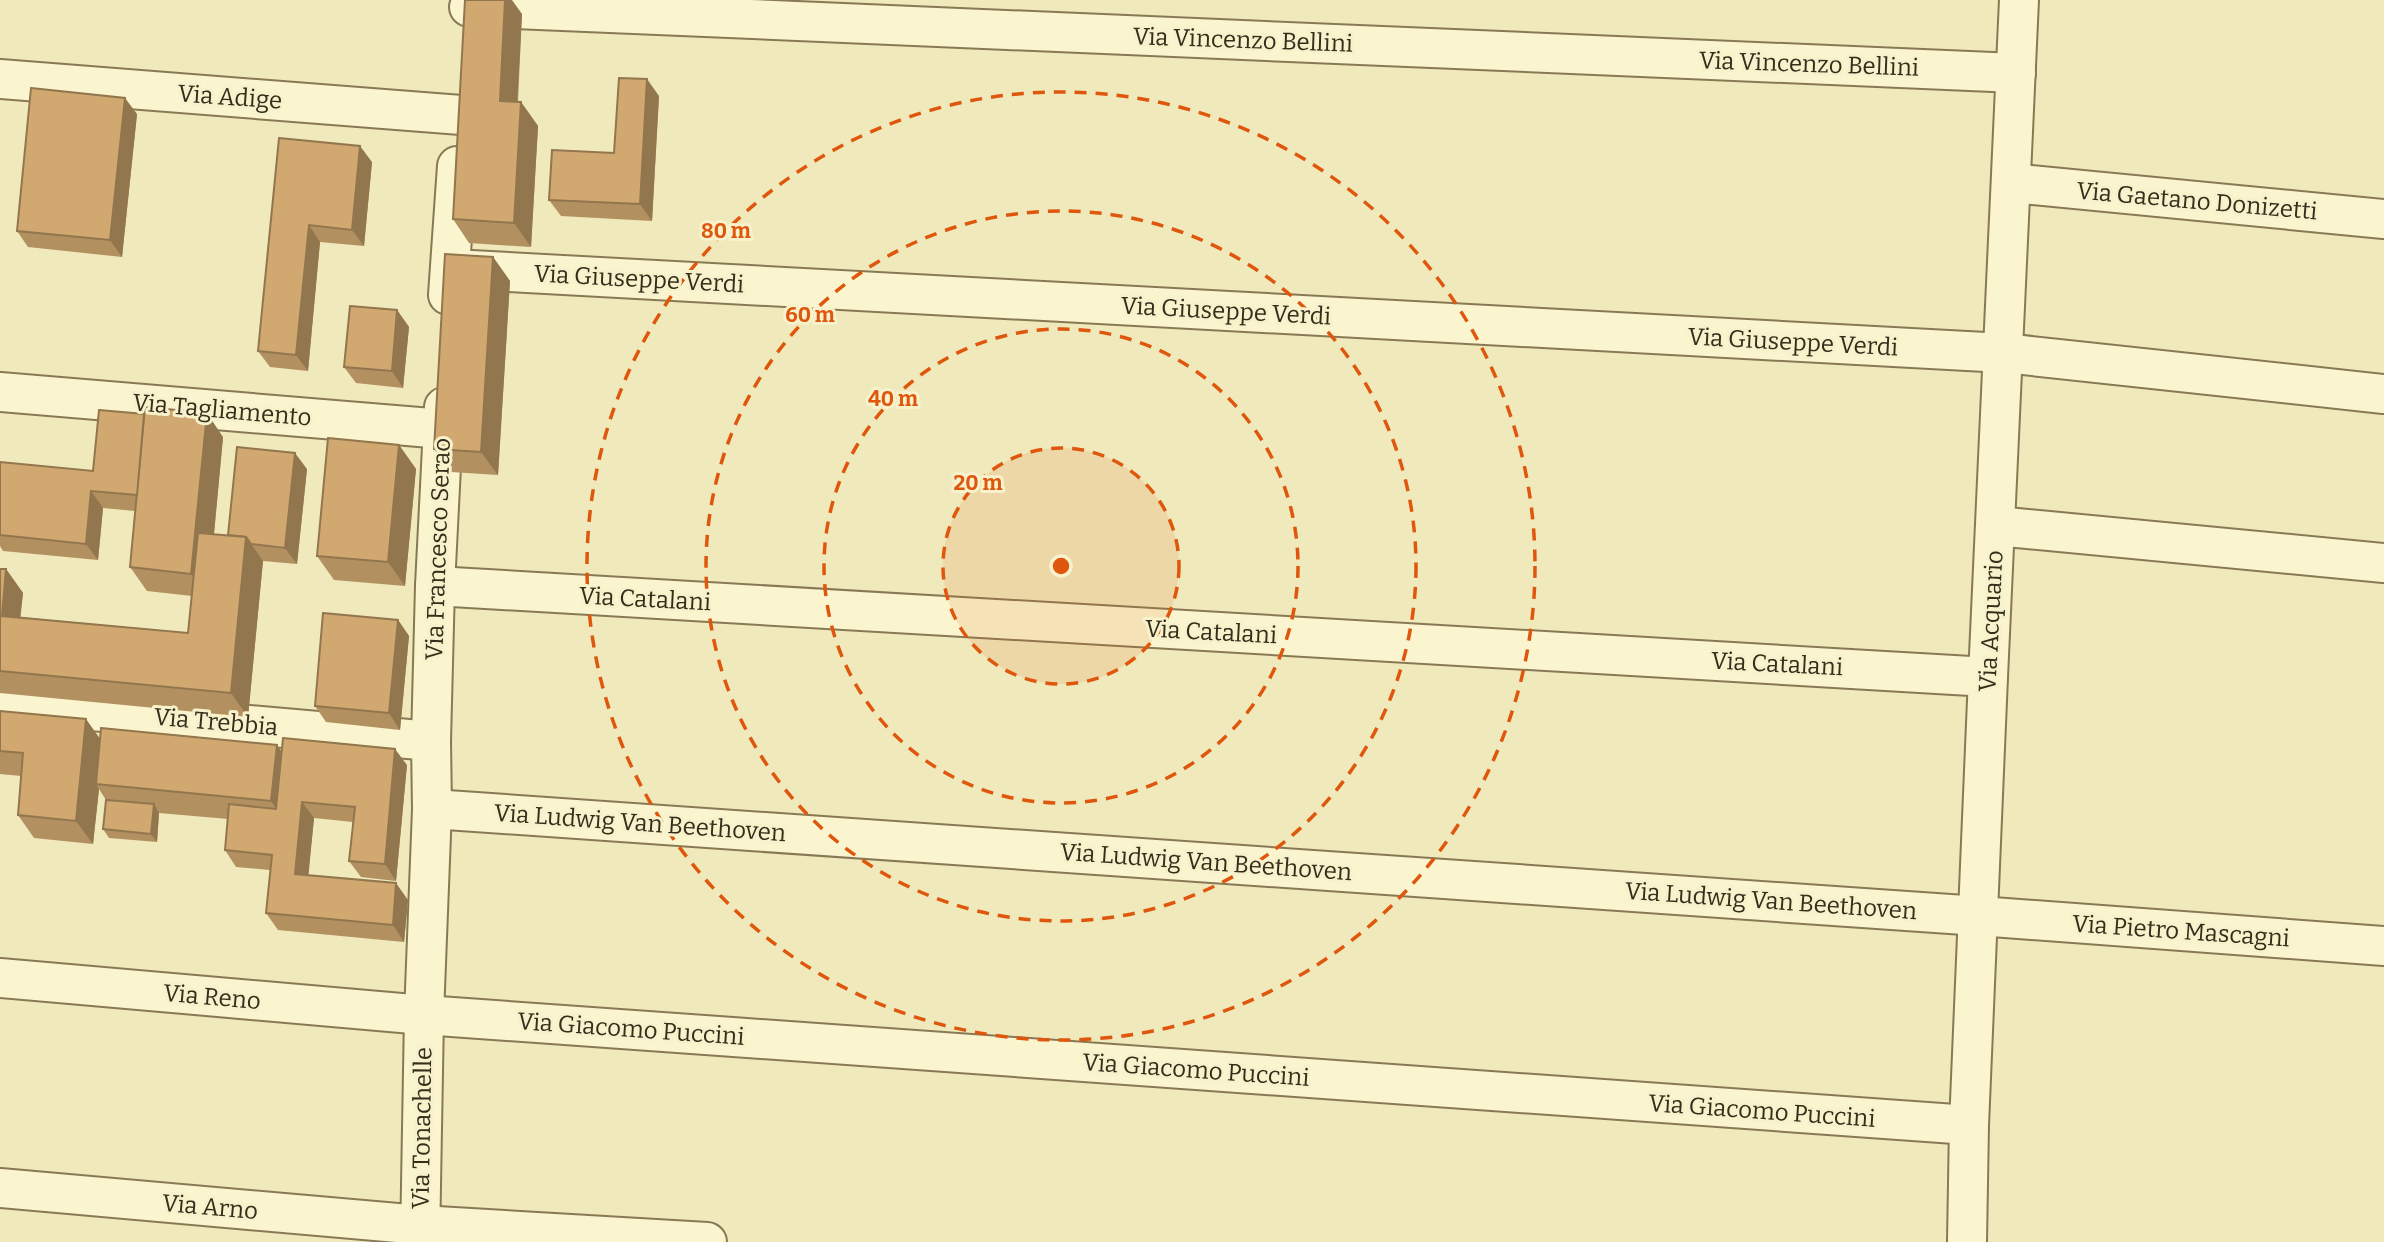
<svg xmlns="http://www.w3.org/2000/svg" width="2384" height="1242" viewBox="0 0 2384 1242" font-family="Bitter,serif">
	<rect width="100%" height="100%" fill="#f0e9bc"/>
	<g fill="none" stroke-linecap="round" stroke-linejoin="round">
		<defs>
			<g id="minor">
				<path d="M469,7L2016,73"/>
				<path d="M0,79L461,115"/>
				<path d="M2011,183L2384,219"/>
				<path d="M452,269L2004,353L2384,394"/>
				<path d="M448,295L457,166"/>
				<path d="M0,392L443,429"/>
				<path d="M1996,526L2384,563"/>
				<path d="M435,586L1988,677"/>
				<path d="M0,703L431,741"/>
				<path d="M432,809L1979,916L2384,946"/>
				<path d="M0,978L424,1015L1969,1125"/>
				<path d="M0,1188L420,1225L707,1242"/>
				<path d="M420,1242L424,1015L432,809L431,741L435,586L444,407"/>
				<path d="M1967,1242L1969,1125L1988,677L2019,0"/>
			</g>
		</defs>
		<!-- minor casing -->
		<use href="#minor" stroke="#887955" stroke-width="42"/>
		<!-- minor -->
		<use href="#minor" stroke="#faf5cf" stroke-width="38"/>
	</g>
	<!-- wall -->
	<g fill="#b39060">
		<path d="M522,14L518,102H521L538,126L531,247L469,243L453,219Z"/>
		<path d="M659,96L652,221L561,216L549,200L614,153Z"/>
		<path d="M137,114L122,257L28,247L17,231Z"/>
		<path d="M279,138L372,162L364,246L320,242L308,371L270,367L258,351Z"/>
		<path d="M493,257L510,281L498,475L451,472L434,449Z"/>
		<path d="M397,310L409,327L403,388L356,383L344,367Z"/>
		<path d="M223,437L214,534L228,535L307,469L297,564L263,561L248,717L0,693V569H6L23,593L20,617L188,633L192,596L147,591L130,567L135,511L103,508L98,560L3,551L0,546V462L93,471Z"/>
		<path d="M399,445L416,469L405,586L334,580L317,556Z"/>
		<path d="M398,620L409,636L400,730L326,722L315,706Z"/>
		<path d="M0,711L100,739L277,745L282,752L407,765L396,881L361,877L349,861L353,822L314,818L308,875L408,900L404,942L278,930L266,913L270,870L236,867L225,850L228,819L159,813L157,842L109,838L103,829L106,800L99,789L93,844L34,838L18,815L21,776L0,774Z"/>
	</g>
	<!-- shaded-wall -->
	<g fill="#92764e">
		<path d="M505,0H512L522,14L516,125L500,101Z"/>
		<path d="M647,79L659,96L652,221L640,204Z"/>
		<path d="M125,98L137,114L122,257L110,240Z"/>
		<path d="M521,102L538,126L531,247L514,223Z"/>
		<path d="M360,146L372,162L364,246L352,230Z"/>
		<path d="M309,225L320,242L308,371L296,355Z"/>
		<path d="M493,257L510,281L498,475L481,452Z"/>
		<path d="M397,310L409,327L403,388L392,371Z"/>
		<path d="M207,413L223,437L208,597L191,574Z"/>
		<path d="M399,445L416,469L405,586L388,562Z"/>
		<path d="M295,453L307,469L297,564L285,548Z"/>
		<path d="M91,491L103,508L98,560L86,544Z"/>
		<path d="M246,537L263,561L248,717L231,693Z"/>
		<path d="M6,569L23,593L18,639L2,616Z"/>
		<path d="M398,620L409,636L400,730L389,713Z"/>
		<path d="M86,719L103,743L96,784L99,789L93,844L76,821Z"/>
		<path d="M277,745L293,769L288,825L271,801Z"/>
		<path d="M395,749L407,765L396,881L385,864Z"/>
		<path d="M302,802L314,818L307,890L295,874Z"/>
		<path d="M154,804L159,813L157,842L151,834Z"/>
		<path d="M396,883L408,900L404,942L393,925Z"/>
	</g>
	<!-- building -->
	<g fill="#d0a870" stroke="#92764e" stroke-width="2">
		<path d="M465,0H505L500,101L521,102L514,223L453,219Z"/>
		<path d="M619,78L647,79L640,204L549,200L552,150L614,153Z"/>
		<path d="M31,88L125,98L110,240L17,231Z"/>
		<path d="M279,138L360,146L352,230L309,225L296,355L258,351Z"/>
		<path d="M445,254L493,257L481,452L434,449Z"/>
		<path d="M350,306L397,310L392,371L344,367Z"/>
		<path d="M145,407L207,413L191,574L130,567Z"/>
		<path d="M99,410L144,414L137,495L91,491L86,544L0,535V462L93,471Z"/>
		<path d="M328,438L399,445L388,562L317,556Z"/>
		<path d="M237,447L295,453L285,548L251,544L246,537L228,535Z"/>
		<path d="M198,533L246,537L231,693L0,671V569H6L2,616L188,633Z"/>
		<path d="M323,613L398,620L389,713L315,706Z"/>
		<path d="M0,711L86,719L76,821L18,815L23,753L0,751Z"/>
		<path d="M101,728L277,745L271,801L96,784Z"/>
		<path d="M283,738L395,749L385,864L349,861L355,807L302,802L295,874L396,883L393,925L266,913L272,855L225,850L229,804L276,809Z"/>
		<path d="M106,800L154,804L151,834L103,829Z"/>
	</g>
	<!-- distance rings -->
	<circle cx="1061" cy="566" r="118" fill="#df570d" fill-opacity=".12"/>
	<g fill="none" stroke="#df570d" stroke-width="3.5" stroke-dasharray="12 9">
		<circle cx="1061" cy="566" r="118"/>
		<circle cx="1061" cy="566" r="237"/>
		<circle cx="1061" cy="566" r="355"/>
		<circle cx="1061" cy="566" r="474"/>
	</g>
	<g text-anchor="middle" stroke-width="6" stroke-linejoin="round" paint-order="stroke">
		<!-- street labels -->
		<g font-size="24" fill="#362d1b" stroke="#f7f2cc">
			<text transform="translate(1243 40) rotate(2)" y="8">Via Vincenzo Bellini</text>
			<text transform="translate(1809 64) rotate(2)" y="8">Via Vincenzo Bellini</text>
			<text transform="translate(230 97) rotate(4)" y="8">Via Adige</text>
			<text transform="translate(2197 201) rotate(5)" y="8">Via Gaetano Donizetti</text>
			<text transform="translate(639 279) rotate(3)" y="8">Via Giuseppe Verdi</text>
			<text transform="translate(1226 311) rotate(3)" y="8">Via Giuseppe Verdi</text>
			<text transform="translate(1793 342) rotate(3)" y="8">Via Giuseppe Verdi</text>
			<text transform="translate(222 410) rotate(5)" y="8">Via Tagliamento</text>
			<text transform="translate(438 549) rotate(-88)" y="8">Via Francesco Serao</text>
			<text transform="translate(645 599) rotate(3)" y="8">Via Catalani</text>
			<text transform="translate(1991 621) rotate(-87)" y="8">Via Acquario</text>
			<text transform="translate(1211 632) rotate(3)" y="8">Via Catalani</text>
			<text transform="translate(1777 664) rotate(3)" y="8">Via Catalani</text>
			<text transform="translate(216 722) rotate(5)" y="8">Via Trebbia</text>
			<text transform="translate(640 823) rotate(4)" y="8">Via Ludwig Van Beethoven</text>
			<text transform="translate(1206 862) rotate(4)" y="8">Via Ludwig Van Beethoven</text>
			<text transform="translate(1771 901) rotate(4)" y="8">Via Ludwig Van Beethoven</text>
			<text transform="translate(2181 931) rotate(4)" y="8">Via Pietro Mascagni</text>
			<text transform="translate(212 997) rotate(5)" y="8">Via Reno</text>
			<text transform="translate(631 1029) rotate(4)" y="8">Via Giacomo Puccini</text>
			<text transform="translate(1196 1070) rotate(4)" y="8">Via Giacomo Puccini</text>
			<text transform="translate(1762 1111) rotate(4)" y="8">Via Giacomo Puccini</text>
			<text transform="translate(422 1128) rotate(-89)" y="8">Via Tonachelle</text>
			<text transform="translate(210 1207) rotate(5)" y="8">Via Arno</text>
		</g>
	</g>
	<circle cx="1061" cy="566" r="10" fill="#df570d" stroke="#f7f2cc" stroke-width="3.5"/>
	<g font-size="21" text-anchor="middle" font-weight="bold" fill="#df570d" stroke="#f7f2cc" stroke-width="6" stroke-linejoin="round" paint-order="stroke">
		<text x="726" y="238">80 m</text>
		<text x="810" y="322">60 m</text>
		<text x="893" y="406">40 m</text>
		<text x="978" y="490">20 m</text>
	</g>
</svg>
